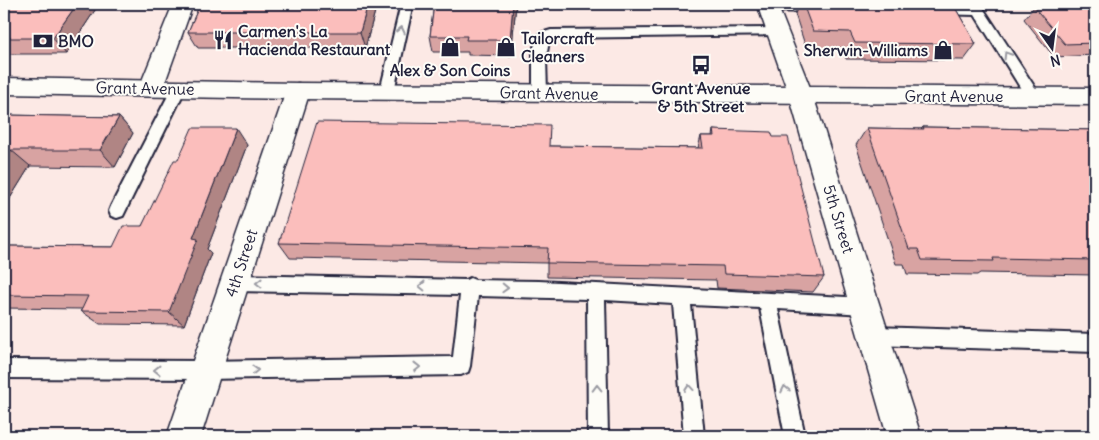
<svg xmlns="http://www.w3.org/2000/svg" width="1099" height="440" viewBox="0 0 1099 440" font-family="Delius,sans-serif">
	<rect width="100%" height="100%" fill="#fce9e5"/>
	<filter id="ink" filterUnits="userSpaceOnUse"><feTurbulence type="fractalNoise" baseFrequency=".02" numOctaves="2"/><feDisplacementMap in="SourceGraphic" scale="10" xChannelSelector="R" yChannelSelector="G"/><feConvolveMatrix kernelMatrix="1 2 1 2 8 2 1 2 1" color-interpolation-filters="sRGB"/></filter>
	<g filter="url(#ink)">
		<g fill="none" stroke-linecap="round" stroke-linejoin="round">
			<defs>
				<g id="lane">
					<path d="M401,4H413L394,91L392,95H382L380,91Z"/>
					<path d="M768,4H818L824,8L818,12L764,11L762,8Z"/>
					<path d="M968,4H980L983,8L1038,92L1040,96L1038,100H1028L975,15L936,14L930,10L936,6L970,7Z"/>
					<path d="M777,28L782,29L783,32L782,35L553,38L549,41L546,58L547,93L545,97H535L533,93V51L536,40L541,33L551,30Z"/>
					<path d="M179,83L184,85L186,88L123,216L117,218L111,216L109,211L111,206L172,88L174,85Z"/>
					<path d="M235,275L466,280L470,278L475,280L539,281L865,298L871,300L874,306L871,312L865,314L778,309L805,436H785L760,308L691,305L704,436H684L673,304L605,300L608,436H588L587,299L478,296L470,366L468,372L461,375L206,379L4,378V360L206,361L453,357L460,295L235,291L229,288L226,283L229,278Z"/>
					<path d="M874,327L1095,334V352L874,345L868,342L865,336L868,330Z"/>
				</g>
				<g id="street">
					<path d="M173,4H193L163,88L159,94L151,96L143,94L139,88Z"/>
					<path d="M757,4H777L813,95L921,436H887L789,95Z"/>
					<path d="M298,83L306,85L310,91L201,436H167L286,91L290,85Z"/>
				</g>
				<path id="secondary" d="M4,78L298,83L1095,88V105L298,99L4,94Z"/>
			</defs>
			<!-- lane casing -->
			<use href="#lane" stroke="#22223b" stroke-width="4"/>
			<!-- street casing -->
			<use href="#street" stroke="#22223b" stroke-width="3"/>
			<!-- secondary casing -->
			<use href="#secondary" stroke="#22223b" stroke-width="3"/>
			<!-- lane -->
			<use href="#lane" fill="#fdfcf7" fill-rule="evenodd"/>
			<!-- street -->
			<use href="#street" fill="#fdfcf7" fill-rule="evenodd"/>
			<!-- secondary -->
			<use href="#secondary" fill="#fdfcf7" fill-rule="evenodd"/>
		</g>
		<!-- wall -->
		<g fill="#d8a3a2" stroke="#22223b">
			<path d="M4,4H99L66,54H4Z"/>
			<path d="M200,4H377L365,48H198L188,32Z"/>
			<path d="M434,4H516L511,56L468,55V52H433L430,36Z"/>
			<path d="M799,4H953L976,44L964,60L846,59L842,48H806L795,14Z"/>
			<path d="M1095,4V55L1054,57L1024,19L1034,7Z"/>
			<path d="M4,115L119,117L133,133L115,167L30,166L4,208Z"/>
			<path d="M923,127L1095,130V275L980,273L977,275L907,274L904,264H896L856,145L867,128L921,129Z"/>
			<path d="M713,130L773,137L824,277L813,292L717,288L716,280L547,277V263L290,258L279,243L550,146L698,148L701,136H712Z"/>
			<path d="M247,145L207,249L211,253L184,325L100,324L81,311L82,309L4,308V246L113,247L142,226L178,160Z"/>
		</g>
		<!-- shaded-wall -->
		<g fill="#b08584" stroke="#22223b">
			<path d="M77,4H99L66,54L53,38Z"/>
			<path d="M368,4H377L365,48L360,32Z"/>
			<path d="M513,4H516L511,56L510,40Z"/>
			<path d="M119,117L133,133L115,167L100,150Z"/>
			<path d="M236,128L247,145L207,249L211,253L184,325L169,312L193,238Z"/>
			<path d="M11,150L30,166L4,208V162Z"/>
		</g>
		<!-- building -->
		<g fill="#fbbebc" stroke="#22223b">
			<path d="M4,4H77L53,38H4Z"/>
			<path d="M200,4H368L360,32H188Z"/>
			<path d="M434,4H513L510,40H466L467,36H430Z"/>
			<path d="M803,4H953L976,44L855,43L850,32L813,31Z"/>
			<path d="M1083,4H1095V43L1065,44L1034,7Z"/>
			<path d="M4,115L119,117L100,150H11L4,162Z"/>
			<path d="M317,122L550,125L549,146L703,148L701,136H714L713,130L771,132L773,137H788L824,277L724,274L723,266L547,263L548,248L279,243Z"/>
			<path d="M923,127L1095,130V260L993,258L994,261L922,260L918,249H909L867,128L924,129Z"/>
			<path d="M192,128H236L193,238L198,239L169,312L81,311L88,296L4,295V246L113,247L123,226H142L174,160H178Z"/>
		</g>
		<!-- one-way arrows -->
		<defs><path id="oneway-chevron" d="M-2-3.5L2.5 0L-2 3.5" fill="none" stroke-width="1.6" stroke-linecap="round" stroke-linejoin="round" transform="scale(1.25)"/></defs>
		<g stroke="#9a9aa2">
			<use href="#oneway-chevron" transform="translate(401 30) rotate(-77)"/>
			<use href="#oneway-chevron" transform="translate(1007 55) rotate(-122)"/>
			<use href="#oneway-chevron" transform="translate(259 283) rotate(-179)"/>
			<use href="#oneway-chevron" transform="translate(422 286) rotate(-179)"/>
			<use href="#oneway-chevron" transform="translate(505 288) rotate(2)"/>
			<use href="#oneway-chevron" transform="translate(417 367) rotate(-1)"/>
			<use href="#oneway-chevron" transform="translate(157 370) rotate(-180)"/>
			<use href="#oneway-chevron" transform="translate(255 370) rotate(-1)"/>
			<use href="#oneway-chevron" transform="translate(597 388) rotate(-91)"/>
			<use href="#oneway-chevron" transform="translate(689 388) rotate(-95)"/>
			<use href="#oneway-chevron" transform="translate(785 389) rotate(-102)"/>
		</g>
	</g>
	<!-- icons -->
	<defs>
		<symbol id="restaurant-bare" viewBox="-9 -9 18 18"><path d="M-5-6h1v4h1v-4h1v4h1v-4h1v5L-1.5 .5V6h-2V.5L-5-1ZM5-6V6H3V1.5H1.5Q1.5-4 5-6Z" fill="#22223b" stroke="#fdfcf7" stroke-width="2.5" paint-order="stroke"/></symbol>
		<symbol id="bank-bare" viewBox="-9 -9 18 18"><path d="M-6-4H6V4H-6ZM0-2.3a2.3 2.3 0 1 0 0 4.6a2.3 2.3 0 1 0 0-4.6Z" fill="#22223b" stroke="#fdfcf7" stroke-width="2.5" paint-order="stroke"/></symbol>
		<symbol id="shop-bare" viewBox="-9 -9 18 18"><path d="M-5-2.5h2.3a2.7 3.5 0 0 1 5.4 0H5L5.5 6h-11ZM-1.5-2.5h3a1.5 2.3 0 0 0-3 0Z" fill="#22223b" stroke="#fdfcf7" stroke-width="2.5" paint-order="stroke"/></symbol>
		<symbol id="bus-bare" viewBox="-9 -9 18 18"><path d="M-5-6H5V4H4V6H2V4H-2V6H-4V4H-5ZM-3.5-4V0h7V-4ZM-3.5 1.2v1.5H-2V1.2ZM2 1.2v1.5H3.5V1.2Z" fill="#22223b" stroke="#fdfcf7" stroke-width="2.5" paint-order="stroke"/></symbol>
	</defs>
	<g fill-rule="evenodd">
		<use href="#restaurant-bare" x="209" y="26" width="28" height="28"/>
		<use href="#bank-bare" x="29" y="27" width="28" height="28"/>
		<use href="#shop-bare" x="436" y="33" width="28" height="28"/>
		<use href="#shop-bare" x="492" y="33" width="28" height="28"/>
		<use href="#shop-bare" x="929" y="36" width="28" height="28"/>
		<use href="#bus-bare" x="687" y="51" width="28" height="28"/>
	</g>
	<g text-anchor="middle" stroke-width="4" stroke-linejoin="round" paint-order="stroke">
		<!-- poi labels -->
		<g font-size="16" font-weight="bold" fill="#22223b" stroke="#fdfcf7" text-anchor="start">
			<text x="238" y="37">Carmen's La<tspan x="238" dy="18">Hacienda Restaurant</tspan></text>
			<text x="521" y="44">Tailorcraft<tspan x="521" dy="18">Cleaners</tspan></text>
			<text x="58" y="47">BMO</text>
			<text x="928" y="56" text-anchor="end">Sherwin-Williams</text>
			<text x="450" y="76" text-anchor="middle">Alex &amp; Son Coins</text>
			<text x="701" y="94" text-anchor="middle">Grant Avenue<tspan x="701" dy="18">&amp; 5th Street</tspan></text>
		</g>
		<!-- street labels -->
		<g font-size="16" fill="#22223b" stroke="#fdfcf7">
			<text transform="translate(145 88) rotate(1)" y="6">Grant Avenue</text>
			<text transform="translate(549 93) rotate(1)" y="6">Grant Avenue</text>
			<text x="954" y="102">Grant Avenue</text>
			<text transform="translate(839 219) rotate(73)" y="6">5th Street</text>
			<text transform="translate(241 263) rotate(-72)" y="6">4th Street</text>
		</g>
	</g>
	<!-- margin -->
	<rect width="1099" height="440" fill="none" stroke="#fdfcf7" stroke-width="20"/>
	<rect x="10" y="10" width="1079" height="420" fill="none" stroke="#22223b" stroke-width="2" filter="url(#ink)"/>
	<!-- north arrow -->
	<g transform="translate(1052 48) rotate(166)" stroke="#fdfcf7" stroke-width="4" paint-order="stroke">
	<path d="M0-4L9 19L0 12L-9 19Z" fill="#22223b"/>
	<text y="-8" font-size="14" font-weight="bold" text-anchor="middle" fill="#22223b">N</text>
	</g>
</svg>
